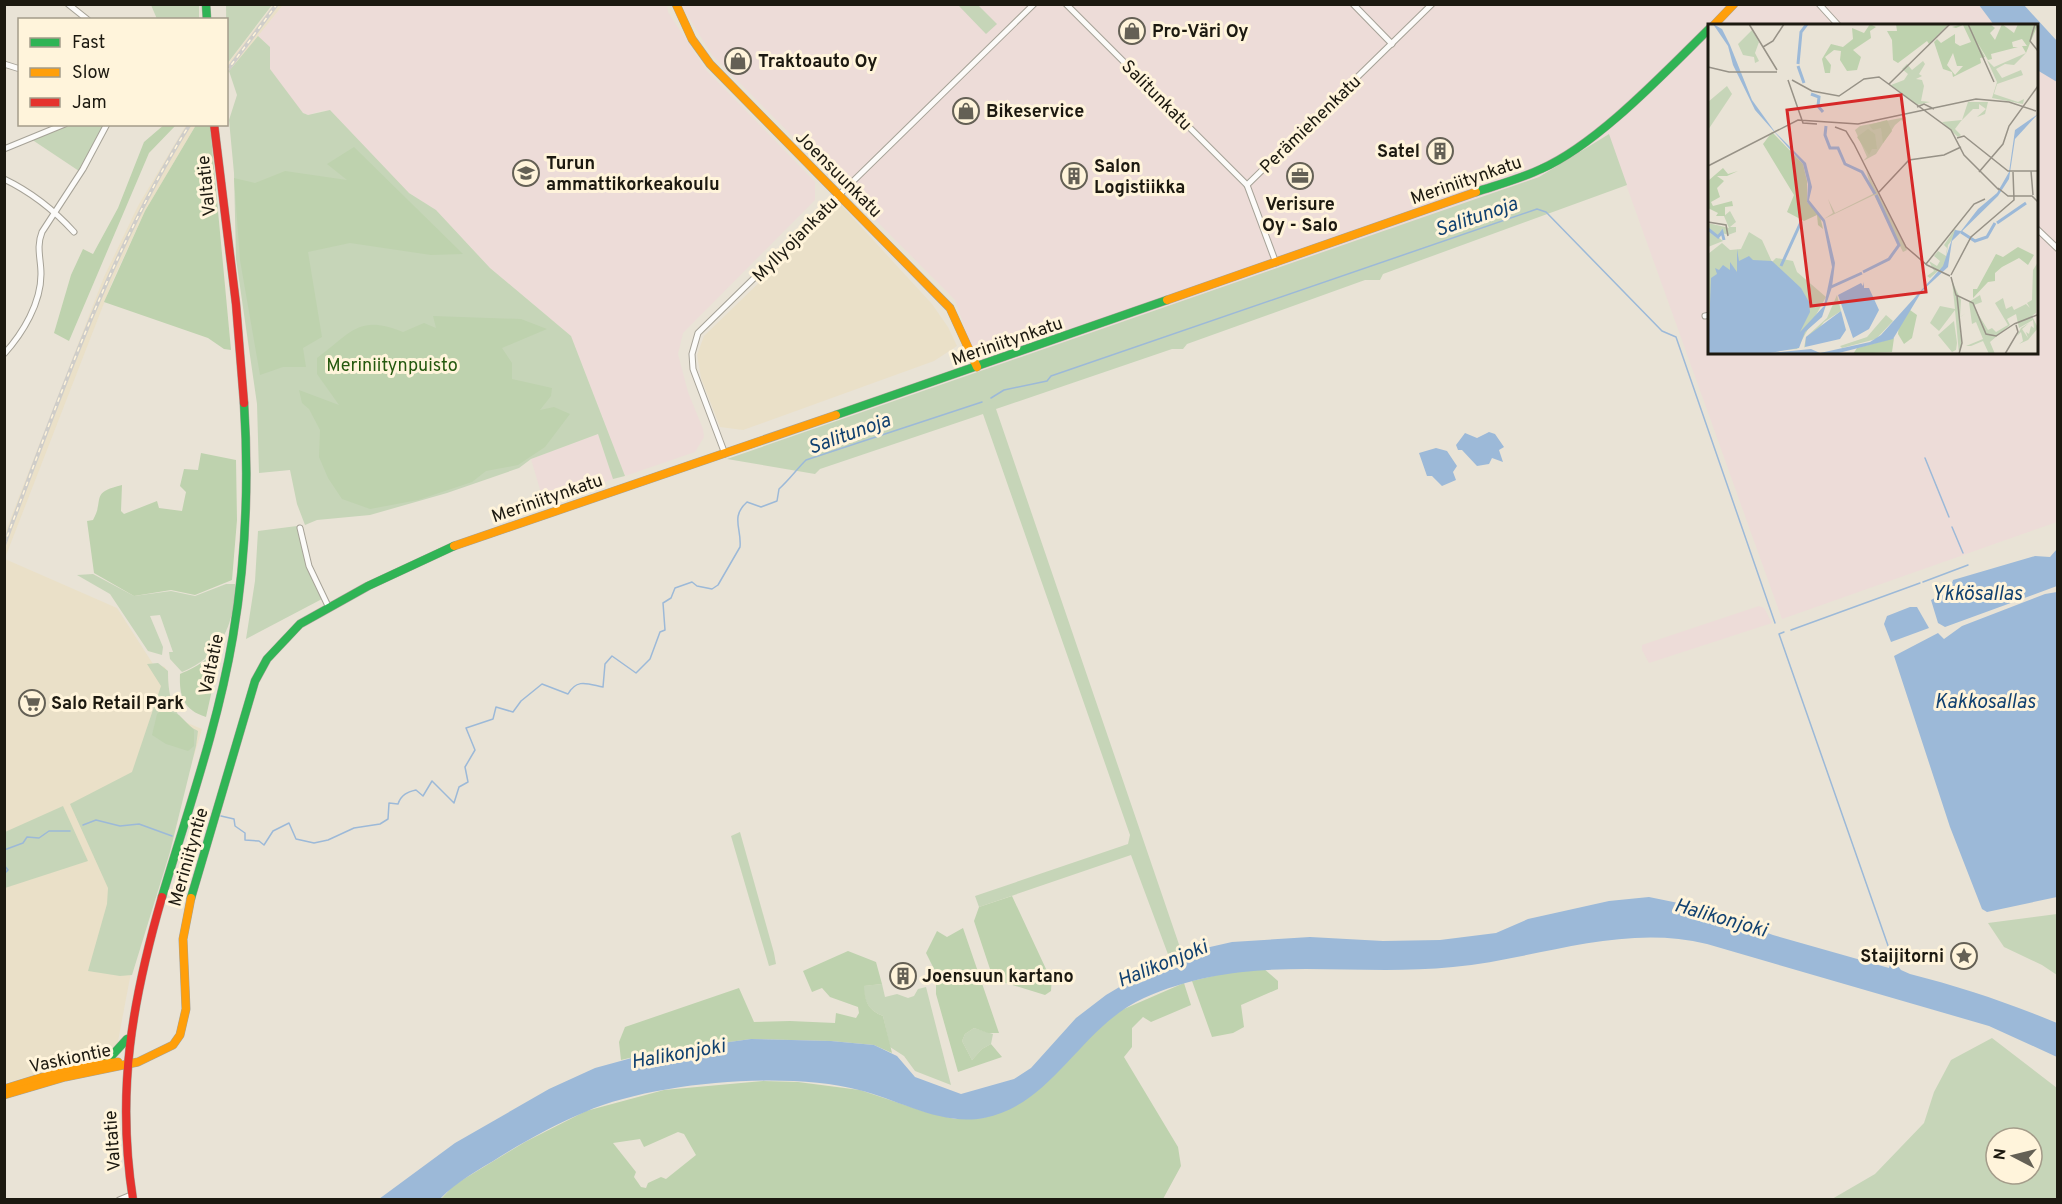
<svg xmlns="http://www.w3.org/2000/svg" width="2062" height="1204" viewBox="0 0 2062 1204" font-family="Overpass,sans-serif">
	<rect width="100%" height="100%" fill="#e9e3d6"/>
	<!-- built -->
	<g fill="#eae0c8">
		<path d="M273,5H283L227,75L226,66Z"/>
		<path d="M186,125H196L145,211L113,280L5,558V533L104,277L138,206Z"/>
		<path d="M840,204L932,304L948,327L957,346L934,361L743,430L720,427L701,378L697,355L704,336Z"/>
		<path d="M5,559L117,608L153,664L165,667L168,677L167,691L180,720L202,729L135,951L116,1052L5,1083Z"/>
	</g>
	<!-- industrial -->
	<g fill="#eddcd8">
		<path d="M283,5H667L668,12L706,70L815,182V200L683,333L678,354L688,392L703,429L704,437L695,452L625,476L571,336L490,268L436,210L409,193L324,110L308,115L303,113L279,84L270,69V47L258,36Z"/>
		<path d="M681,5H1979L1994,25L1710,26V352H2036L2037,70L2058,82L2057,522L1782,619L1608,134L1539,177L980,371L955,300L712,55Z"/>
		<path d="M598,434L613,479L544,503L531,459Z"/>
		<path d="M1759,606L1764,608L1772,623L1649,663L1642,650V645Z"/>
	</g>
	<!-- green -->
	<g fill="#c6d5b8" fill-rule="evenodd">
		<path d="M151,5H199V19H157Z"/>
		<path d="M226,5H272L227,64Z"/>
		<path d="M958,5H978L997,24L986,34Z"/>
		<path d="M258,36L270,47V69L303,113L308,115L330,110L409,193L436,210L490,268L571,336L625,476L613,479L598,434L531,459L519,468L447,493L370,515L317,520L305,525L297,504L290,470L259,473L257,404L236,259L234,173L229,120L237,95L229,71Z"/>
		<path d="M69,125H104L79,171L31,139Z"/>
		<path d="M1609,134L1627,185L1383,274L1380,280H1365L1187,344L1183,349H1172L996,409L1185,962L1172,965L1131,855L979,907L975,896L1128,844L1130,835L983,414L820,469L815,474L727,459L1539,177Z"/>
		<path d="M297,526L308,569L322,599L246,639L255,581L258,531Z"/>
		<path d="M93,574L134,596L171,591L195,596L226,584H235C235,625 220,657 182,672L170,659L169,652H173L160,615L150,616L163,647L162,655L148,651L110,594L77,575Z"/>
		<path d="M158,663L168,671C168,698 173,718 198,731L196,746L170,852L132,975L120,976L88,971L107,904L108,888L70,804L132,772L161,686L147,664Z"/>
		<path d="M63,806L88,861L5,888V832Z"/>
		<path d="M740,832L774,953L776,964L769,966L731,836Z"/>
		<path d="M2057,914V975L2042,965L2004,947L1988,923Z"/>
		<path d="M882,984L885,997L897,994L908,998L914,996L918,989L926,987L951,1085L915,1071L904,1056L890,1047L883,1016C868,1010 865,1002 863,986Z"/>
		<path d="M974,1028L993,1034L991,1044L982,1049L972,1060L962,1041L965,1034Z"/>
		<path d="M1992,1038L2057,1088V1199H1832L1875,1174L1924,1123L1934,1092L1951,1060ZM1996,1138H2032V1174H1996Z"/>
	</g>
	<!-- forest -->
	<g fill="#bed2ae" fill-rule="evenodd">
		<path d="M165,124L176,125L149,153L69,341L54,333L71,275L83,249L93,254L118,208L144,142Z"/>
		<path d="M196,125H210L231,350L224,349L208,338L104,302L145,211Z"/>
		<path d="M354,147L463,254L431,255L350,243L308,252L322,337L303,348L306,367H283L260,375L240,260L234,178L255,183L285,171L347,180L327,164Z"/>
		<path d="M433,316L521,319L547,329L502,348L512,363V379L552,388L551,396L540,410L554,407L570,414L545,447L518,465L486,471L472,482L418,500L370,509L342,499L328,478L319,457L320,430L309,409L302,403L299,390L339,405L317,374V358C352,332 359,314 403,332L424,323L436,328Z"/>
		<path d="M201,453L236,460L237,520L232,580L195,595L171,590L134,596L94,573L87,521L93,520C105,499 89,493 122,485L121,511L124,514L157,501L159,508L182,511L186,492L180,486L184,469L198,470Z"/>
		<path d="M224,636L206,717C184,710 179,697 180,674C201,665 213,657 224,636Z"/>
		<path d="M163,709L179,715L194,730V746L188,751L166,744L152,735L157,714Z"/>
		<path d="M1012,896L1046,969L1052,976L1051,991L1045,995L1006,983L995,984L974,921L979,907Z"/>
		<path d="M963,928L999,1033H988L974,1028L965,1034L962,1041L972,1060L982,1049L991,1044L1002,1057L958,1072L936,994V973L926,953L937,931L947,937Z"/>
		<path d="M848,951L876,962L882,984L864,986C865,1002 868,1010 883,1016L892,1053L874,1045L831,1041L751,1039L650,1053L621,1060L619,1042L625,1027L739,988L754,1022L790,1021L835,1023L836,1013L856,1018L859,1013L858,1007L830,997L822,988L812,992L803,971Z"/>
		<path d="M1263,968L1278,981V989L1241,1005L1244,1027L1233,1033L1212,1037L1192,981L1238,970Z"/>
		<path d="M1184,983L1191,1005L1151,1022L1143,1017L1132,1028V1047L1124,1057L1178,1147L1181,1166L1163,1199L440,1200L454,1185L525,1142L586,1111L664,1090L763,1081L798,1082L860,1090L926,1112L955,1119L984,1118L1082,1043L1117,1012ZM678,1132L684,1134L696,1155L666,1179L661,1177L648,1183L646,1188L641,1187L634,1177L636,1172L613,1143L640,1139L644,1147Z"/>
	</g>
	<!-- water -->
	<g fill="#9cb9d8">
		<path d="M1979,5H2024L2057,41V82L2037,70L2036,26L1994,25Z"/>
		<path d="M1489,432L1495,434L1504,447L1499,450L1503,462L1492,458L1489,464L1477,466L1462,450H1458L1456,445L1465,433L1477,438Z"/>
		<path d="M1436,448L1447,451L1457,466L1453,472L1456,480L1442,486L1432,476H1427L1419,453Z"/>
		<path d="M2057,549V586L1945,627L1938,623L1931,600L1950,590L1953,580L2035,556L2050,557Z"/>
		<path d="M2057,592V897L1987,912L1982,909L1950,827L1894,656L1938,633L1944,639L1962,626L2045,594Z"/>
		<path d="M1910,607H1917L1929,628L1891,642L1884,624L1887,616Z"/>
		<path d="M1649,897L1693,906L1773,935L1889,968L1892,958L1901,970L1910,974C1961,987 2009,1003 2057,1023V1057L1989,1026L1707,944C1621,923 1538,959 1453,967C1344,978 1249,951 1144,998C1080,1027 1054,1104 984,1118C940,1126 900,1100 859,1090C785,1071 655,1082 585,1112C556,1124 527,1140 501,1156C479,1170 457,1181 440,1199H379L455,1143L549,1089L595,1068L650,1053L751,1039L831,1041L874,1045L897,1056L915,1077L961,1094L1014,1079L1031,1068L1076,1018L1106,995L1148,970L1188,952L1232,942L1310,937L1383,941L1440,940L1496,933L1528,919L1609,901Z"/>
	</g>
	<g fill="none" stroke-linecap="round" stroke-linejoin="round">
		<!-- stream -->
		<g stroke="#9cb9d8" stroke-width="1.5">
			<path d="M991,398L1004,390L1047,381L1051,376L1537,209L1546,212L1662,331L1676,337L1775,623"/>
			<path d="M1925,458L1949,517"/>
			<path d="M1952,527L1963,553"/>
			<path d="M1923,582L1968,565"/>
			<path d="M1791,630L1920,583"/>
			<path d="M1784,632L1779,634L1892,957"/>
			<path d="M221,816L234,819L235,826L245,833V840L259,841L264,845L273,831L289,823L296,839L314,843L328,840L354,828L380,824L388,819L389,803L398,804C401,795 407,792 416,790L423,796L432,781L454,803L459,787L468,782L465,767L475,750L466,728L493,719L496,707L513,712L521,701L542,684L568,694C577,678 588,684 603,687L605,664L612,656L636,673L650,659L660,632L665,630L663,603L671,598L675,588L692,582L697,586L712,589L718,585L740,547C742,529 730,517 747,502L761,507L777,501L779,489C790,479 796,470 806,460L982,402"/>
			<path d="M83,825L96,820L120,826L139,824L172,836"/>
			<path d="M195,843L199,841L207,813"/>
			<path d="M4,850L23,843L27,837L39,838L49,831H70"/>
			<path d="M4,865L8,870L4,874"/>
			<path d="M1181,1199V1200"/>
		</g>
		<defs>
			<g id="street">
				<path d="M68,4L88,20"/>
				<path d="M1066,4L1247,185"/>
				<path d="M1353,4L1392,44"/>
				<path d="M1819,4L1839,26"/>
				<path d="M4,64L20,69"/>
				<path d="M4,149L65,124"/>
				<path d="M4,179C31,192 54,210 74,232"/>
				<path d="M2036,228L2058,249"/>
				<path d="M1276,263L1247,185L1432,4"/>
				<path d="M1705,316L1710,315"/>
				<path d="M4,354C23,333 41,303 41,274C41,259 36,247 42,232L83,169L107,124"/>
				<path d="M725,454L693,369L692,354L698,333L1034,4"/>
				<path d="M300,528L309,566L329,608"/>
				<path d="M119,1200L131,1195"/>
			</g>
			<g id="fast">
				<path d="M206,4L207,20"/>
				<path d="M1476,192C1497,185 1520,179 1541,169C1598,144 1665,72 1710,28"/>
				<path d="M836,415L1167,300"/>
				<path d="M162,897C188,810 218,725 233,636C246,559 249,481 244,403"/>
				<path d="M191,898L255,681L267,659L300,624L368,586L454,546"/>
				<path d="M106,1062L127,1039"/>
			</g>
			<g id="slow">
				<path d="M676,4L692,39L710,64L950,308L977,367"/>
				<path d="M1713,26L1734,4"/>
				<path d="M1167,300L1476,192"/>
				<path d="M454,546L836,415"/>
				<path d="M4,1089L75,1067L118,1062"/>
				<path d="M4,1095L65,1077L138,1062L173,1045L180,1035L186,1009L183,939L191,898"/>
			</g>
			<g id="jam">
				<path d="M214,124L236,304L244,403"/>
				<path d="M133,1200C116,1091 132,1001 162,897"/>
			</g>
		</defs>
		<!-- street casing -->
		<use href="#street" stroke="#a6a297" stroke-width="7"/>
		<!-- fast casing -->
		<use href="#fast" stroke="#a6a297" stroke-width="9"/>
		<!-- slow casing -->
		<use href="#slow" stroke="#a6a297" stroke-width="9"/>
		<!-- jam casing -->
		<use href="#jam" stroke="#a6a297" stroke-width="9"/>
		<!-- street -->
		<use href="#street" stroke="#fcfbf9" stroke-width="5"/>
		<!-- fast -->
		<use href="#fast" stroke="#30b455" stroke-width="8"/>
		<!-- slow -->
		<use href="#slow" stroke="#ff9f0a" stroke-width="8"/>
		<!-- jam -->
		<use href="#jam" stroke="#e5322d" stroke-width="8"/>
		<defs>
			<g id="rail">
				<path d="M226,72L277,4"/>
				<path d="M4,545C58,402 108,254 190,124"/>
			</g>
		</defs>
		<!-- rail casing -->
		<use href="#rail" stroke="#cfcdc9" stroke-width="4"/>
		<!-- rail -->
		<use href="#rail" stroke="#fff4db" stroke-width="1.5" stroke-dasharray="4.5" stroke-linecap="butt"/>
	</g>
	<!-- icons -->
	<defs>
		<symbol id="shop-ring" viewBox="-11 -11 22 22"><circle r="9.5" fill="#fff4db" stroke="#646055" stroke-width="1.5"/><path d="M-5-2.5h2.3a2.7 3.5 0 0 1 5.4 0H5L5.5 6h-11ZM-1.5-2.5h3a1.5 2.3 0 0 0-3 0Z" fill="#646055"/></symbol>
		<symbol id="building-ring" viewBox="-11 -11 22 22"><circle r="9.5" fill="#fff4db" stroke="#646055" stroke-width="1.5"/><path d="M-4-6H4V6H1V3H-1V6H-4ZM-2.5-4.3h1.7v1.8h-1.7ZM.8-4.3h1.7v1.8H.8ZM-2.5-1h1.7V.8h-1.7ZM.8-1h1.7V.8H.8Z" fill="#646055"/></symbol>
		<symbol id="university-ring" viewBox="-11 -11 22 22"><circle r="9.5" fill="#fff4db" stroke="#646055" stroke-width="1.5"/><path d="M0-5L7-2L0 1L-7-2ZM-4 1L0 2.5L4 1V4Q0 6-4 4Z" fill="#646055"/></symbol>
		<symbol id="office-ring" viewBox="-11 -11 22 22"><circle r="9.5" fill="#fff4db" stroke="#646055" stroke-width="1.5"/><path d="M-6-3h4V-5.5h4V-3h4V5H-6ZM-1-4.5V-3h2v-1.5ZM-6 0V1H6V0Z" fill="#646055"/></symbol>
		<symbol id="supermarket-ring" viewBox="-11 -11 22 22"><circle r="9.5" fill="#fff4db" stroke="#646055" stroke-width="1.5"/><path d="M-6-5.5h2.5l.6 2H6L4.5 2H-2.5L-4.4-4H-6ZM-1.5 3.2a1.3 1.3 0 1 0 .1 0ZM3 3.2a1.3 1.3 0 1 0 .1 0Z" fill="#646055"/></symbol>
		<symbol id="sight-ring" viewBox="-11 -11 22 22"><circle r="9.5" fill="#fff4db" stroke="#646055" stroke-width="1.5"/><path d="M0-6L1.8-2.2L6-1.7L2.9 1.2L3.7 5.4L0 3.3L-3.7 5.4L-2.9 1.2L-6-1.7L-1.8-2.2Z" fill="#646055"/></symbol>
	</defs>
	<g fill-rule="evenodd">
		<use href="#shop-ring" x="1117" y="16" width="30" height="30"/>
		<use href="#shop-ring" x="723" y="46" width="30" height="30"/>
		<use href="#shop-ring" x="951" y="96" width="30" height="30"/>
		<use href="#building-ring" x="1425" y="136" width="30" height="30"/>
		<use href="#university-ring" x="511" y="158" width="30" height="30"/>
		<use href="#building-ring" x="1059" y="161" width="30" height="30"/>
		<use href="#office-ring" x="1285" y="161" width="30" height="30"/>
		<use href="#supermarket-ring" x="17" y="688" width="30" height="30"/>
		<use href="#sight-ring" x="1949" y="941" width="30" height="30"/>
		<use href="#building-ring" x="888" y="961" width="30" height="30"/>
	</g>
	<g text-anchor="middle" stroke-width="6" stroke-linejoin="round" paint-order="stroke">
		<!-- poi labels -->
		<g font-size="18" font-weight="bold" fill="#1c1910" stroke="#fff4db" text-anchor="start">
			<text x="1152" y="37">Pro-Väri Oy</text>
			<text x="758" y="67">Traktoauto Oy</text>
			<text x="986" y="117">Bikeservice</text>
			<text x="1420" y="157" text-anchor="end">Satel</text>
			<text x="546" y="169">Turun<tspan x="546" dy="21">ammattikorkeakoulu</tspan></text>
			<text x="1094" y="172">Salon<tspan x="1094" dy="21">Logistiikka</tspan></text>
			<text x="1300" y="210" text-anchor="middle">Verisure<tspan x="1300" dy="21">Oy - Salo</tspan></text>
			<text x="51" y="709">Salo Retail Park</text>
			<text x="1944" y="962" text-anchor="end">Staijitorni</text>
			<text x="922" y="982">Joensuun kartano</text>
		</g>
		<!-- street labels -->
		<g font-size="18" fill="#1c1910" stroke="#fff4db">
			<text transform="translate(1157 95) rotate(45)" y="6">Salitunkatu</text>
			<text transform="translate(1310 124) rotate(-44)" y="6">Perämiehenkatu</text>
			<text transform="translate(839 174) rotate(45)" y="6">Joensuunkatu</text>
			<text transform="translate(1466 180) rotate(-19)" y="6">Meriniitynkatu</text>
			<text transform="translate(206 186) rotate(-96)" y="6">Valtatie</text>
			<text transform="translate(795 239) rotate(-45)" y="6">Myllyojankatu</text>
			<text transform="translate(1007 341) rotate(-19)" y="6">Meriniitynkatu</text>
			<text transform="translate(547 498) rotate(-19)" y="6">Meriniitynkatu</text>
			<text transform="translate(211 664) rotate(-78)" y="6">Valtatie</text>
			<text transform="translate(188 857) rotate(-74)" y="6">Meriniityntie</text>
			<text transform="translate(70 1058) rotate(-12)" y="6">Vaskiontie</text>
			<text transform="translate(112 1141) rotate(-94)" y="6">Valtatie</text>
		</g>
		<!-- park labels -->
		<g font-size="18" fill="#25590f" stroke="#fff4db">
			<text x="392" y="371">Meriniitynpuisto</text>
		</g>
		<!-- water labels -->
		<g font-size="20" font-style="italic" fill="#114170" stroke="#fff4db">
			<text transform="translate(1476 216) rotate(-19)" y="7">Salitunoja</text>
			<text transform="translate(849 433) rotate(-20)" y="7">Salitunoja</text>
			<text x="1977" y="600">Ykkösallas</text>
			<text x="1985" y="708">Kakkosallas</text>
			<text transform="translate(1721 917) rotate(16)" y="7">Halikonjoki</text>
			<text transform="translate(1162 963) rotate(-22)" y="7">Halikonjoki</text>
			<text transform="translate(678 1053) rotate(-10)" y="7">Halikonjoki</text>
		</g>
	</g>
	<!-- overview -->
	<g transform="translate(1708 24)">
		<rect width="330" height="330" fill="#e9e3d6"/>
		<path d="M44,6L51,18L47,29L51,37L47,39L46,33L35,31L30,20ZM318,29L306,41L297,40L288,45L294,54L313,46L315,51L289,60L286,70L310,78L316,75L315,80L284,74L289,58L279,36L286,43ZM215,37L217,40L211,50L214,52L208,55L214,56L216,62L213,77L222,78L209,81L183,61L196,56L200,50L194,45L199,40L204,46ZM19,62L24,70L0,106V78ZM260,78H280L277,90L269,93L278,85L271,80V85H265L253,97L247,105L253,111L250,113L234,98L254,96ZM198,93V98L193,96L187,101L168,130L155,137L159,133L147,106L152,102ZM158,146L199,226L195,228L166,171L116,195L125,189L120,175L127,189L165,170ZM22,187L28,198L22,203H28V208L20,211L12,208L10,213L15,217L0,223V199L21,204L16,192ZM247,205L250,208L240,221L237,241L222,254L219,252L226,247L221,237L229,242L232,237L226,232L230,227L238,232L239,224L236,221ZM41,208L54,216L64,238L68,234L85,237L89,248L118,273L89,325L0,330V230L14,219L22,226L33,225ZM330,238L328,289L324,292L330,304L320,316L311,320L315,317L313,308L309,312L313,304L321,299L314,305L320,314L318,308L321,310L323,302L326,304L325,296L311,304L308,290L299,295L302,301L282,318L287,330H281L275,317L263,322H258L275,315L268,298L264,300L261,278L272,271L274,278L266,281L267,285L280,306L284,304L288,308L300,301L287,279L295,274L298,285L304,282L306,286L318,280L322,284L319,279L324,276L325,246ZM244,257L253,276L252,293L258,289L251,294L254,321L251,330L247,286L231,307L222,299L232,282L247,285ZM129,271L133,287L116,298L96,324L98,313L119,294ZM178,291L185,297L168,315L134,324L132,322L159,313ZM246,297L249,319L248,326L244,328L230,311Z" fill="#c6d5b8"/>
		<path d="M162,0L168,3L162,7L163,14L145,26L153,33L149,46L139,47L132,36L133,27L126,26L117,33L123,41L122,49H117L114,35L123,20L135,23L145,15L144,4L156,9ZM188,0H241L221,20L219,17L190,39L185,36L184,16L179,7H189ZM254,0H282L287,4L282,9L287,16L294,0L306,9L310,0H330L318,29L314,22H319L314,15L304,18L305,23H310L283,30L284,35L280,36L269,18L277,33L272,34L273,39L245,53L244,48L235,45L226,18L229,15L233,19L247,10V19L252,22L263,18L255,1L248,4L244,3ZM245,29L249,42H255L247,51L239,41ZM179,96L184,107L175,119L173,104L165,106L161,101ZM160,105L167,110L169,125H164L161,131L149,113ZM64,108L95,140L99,157V178L112,192L115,205L110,201L109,191L96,197L79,188L86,171L55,120ZM15,144L20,150L30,147L19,152H9L16,157L9,164L12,173L3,178L5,182L24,177L25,182L17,183V192H8L10,189L0,184V157ZM310,223L326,231L320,241L311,234L294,243L287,249V257L280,258L265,274V265H269L288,230L295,233ZM202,286L209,291L204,314L196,320L190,310L191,300ZM186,314L184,328L145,330L149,324Z" fill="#bed2ae" fill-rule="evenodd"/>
		<path d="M5,0L14,5L22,21L44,76L67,108L98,139L104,163L101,176L117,196L127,239L124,263L114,293L97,308L91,324L62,329L103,325L112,329L162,318L173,311L235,242L247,206L253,207L270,185L289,169L301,148L307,106L330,90L307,115L301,155L290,172L244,217L240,243L214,267L185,315L127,330H0L3,254L9,250L7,244L11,246L15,241L22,246V238L29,248V225L31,237L41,232L45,236L64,237L93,264L101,278L102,288L92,308L116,282L124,243L115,198L99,178L100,160L95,140L47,86L25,41L20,22ZM156,258V264H161L171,286L161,305L145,314L130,271L153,259L155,262ZM133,287L138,306L132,315L97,323L98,313Z" fill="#9cb9d8"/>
		<path fill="none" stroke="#9cb9d8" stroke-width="3" d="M90,40L93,8L99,0M90,42L96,59M103,70L111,73L110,82L115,88M118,102L117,111L122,124H130L137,140L154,148L167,170M289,199L318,179M0,205L10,213L14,208L16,216M253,208L267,217L279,213L287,199M73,242L93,198M155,248L181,235L191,221L168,171M123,263L154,249"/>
		<path fill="none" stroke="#979287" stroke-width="1.5" d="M41,0L69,46M260,0L286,58M327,0L322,17L330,27M55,23L65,17L76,0M0,43L21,48H69M80,56L95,99L109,100M84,56L104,67L131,72L156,55L171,53L243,106L256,131L291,166M181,60L242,0M209,83L216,80L226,85M127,103L138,107L146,120L198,223L219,241L242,252M249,114L256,112L300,147H330M0,142L90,96L150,100L268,75L301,78L328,87M323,147L325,171M271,148L295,120L301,102L330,62M290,164L300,172H324L330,178M171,168L201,136L236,131L253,123M0,198L18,201L20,212M218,240L266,180L277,175M330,250V294M243,251L263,213L306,176L305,148M243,253L248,271L265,279L278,310L288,312L306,300M249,272L254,319L251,330M306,300L329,291M297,330L310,308L308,301"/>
		<path fill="#d62828" fill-opacity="0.15" stroke="#d62828" stroke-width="3" d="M193,71L218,268L103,282L79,86Z"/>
		<rect width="330" height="330" fill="none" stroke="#1c1910" stroke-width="3"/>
	</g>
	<!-- border -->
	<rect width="2062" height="1204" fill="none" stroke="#1c1910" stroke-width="12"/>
	<!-- legend -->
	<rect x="18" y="18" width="210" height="108" fill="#fff4db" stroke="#a49c8a" stroke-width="1.5"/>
	<rect x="30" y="38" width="30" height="9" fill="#30b455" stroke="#a49c8a" stroke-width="1.5"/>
	<text x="72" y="48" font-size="18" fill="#1c1910">Fast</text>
	<rect x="30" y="68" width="30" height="9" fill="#ff9f0a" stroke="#a49c8a" stroke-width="1.5"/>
	<text x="72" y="78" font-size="18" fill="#1c1910">Slow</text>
	<rect x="30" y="98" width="30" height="9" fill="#e5322d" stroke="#a49c8a" stroke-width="1.5"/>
	<text x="72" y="108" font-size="18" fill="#1c1910">Jam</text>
	<!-- north arrow -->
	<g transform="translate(2014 1156) rotate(277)"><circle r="28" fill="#fff4db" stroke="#a49c8a" stroke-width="1.5"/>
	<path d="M0-4.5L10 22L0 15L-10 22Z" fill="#646055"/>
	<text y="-9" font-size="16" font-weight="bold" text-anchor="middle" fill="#1c1910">N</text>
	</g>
</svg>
